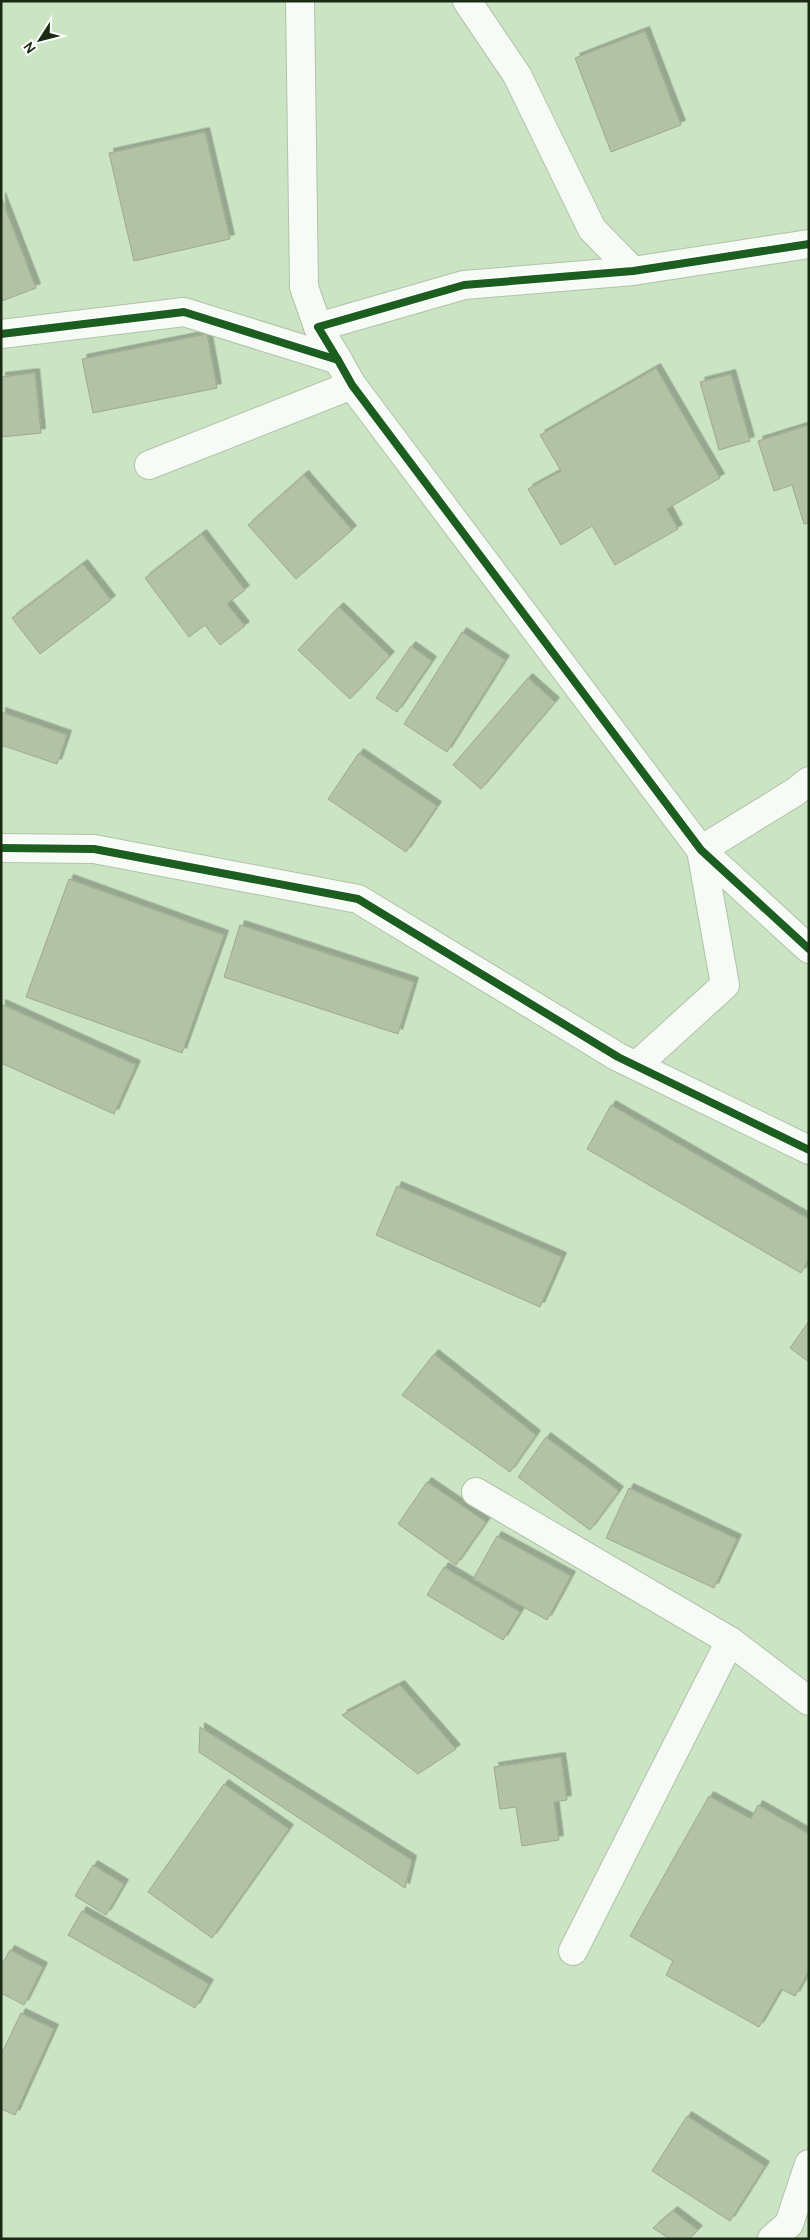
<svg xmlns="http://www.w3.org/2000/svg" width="810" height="2240" viewBox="0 0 810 2240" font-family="Cabin,sans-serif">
	<defs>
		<filter id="shadow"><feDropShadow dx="4.5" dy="-4.5" stdDeviation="0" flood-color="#0004"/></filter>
	</defs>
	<rect width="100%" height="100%" fill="#cbe4c3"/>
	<!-- building -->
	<g fill="#b3c1a5" stroke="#9daa8f" filter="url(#shadow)">
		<path d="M645,31L681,125L611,152L575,58Z"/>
		<path d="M205,132L230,239L134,261L109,153Z"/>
		<path d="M1,197L36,288L2,301L1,299Z"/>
		<path d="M207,334L217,388L93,413L82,359Z"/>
		<path d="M656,368L720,478L667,509L678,529L615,565L592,526L561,545L528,489L561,471L540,435Z"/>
		<path d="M35,373L41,433L1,437V377Z"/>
		<path d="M731,374L750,441L719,450L700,382Z"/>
		<path d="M809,425V523L804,524L792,485L774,491L758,441Z"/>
		<path d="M304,475L352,530L296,579L248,525Z"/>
		<path d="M202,534L245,590L227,604L245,626L220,645L205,625L189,637L145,578Z"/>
		<path d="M83,564L111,600L40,654L12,618Z"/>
		<path d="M339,607L390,656L350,699L298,650Z"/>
		<path d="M462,632L505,660L447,752L404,724Z"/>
		<path d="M411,646L432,661L397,712L376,698Z"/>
		<path d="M528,678L555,702L481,789L453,765Z"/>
		<path d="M1,712L67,735L57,764L1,745Z"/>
		<path d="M359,753L437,806L406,852L328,799Z"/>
		<path d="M69,879L224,935L182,1053L26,997Z"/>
		<path d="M240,925L414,982L398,1034L224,977Z"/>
		<path d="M1,1004L136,1065L114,1114L1,1063Z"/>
		<path d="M611,1105L809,1219V1259L801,1273L587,1149Z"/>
		<path d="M397,1186L562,1257L540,1307L376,1235Z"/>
		<path d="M809,1321V1362L790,1348Z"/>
		<path d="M434,1354L536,1435L510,1472L402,1395Z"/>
		<path d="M546,1437L619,1491L590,1530L518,1477Z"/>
		<path d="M427,1482L486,1522L456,1565L398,1524Z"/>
		<path d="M629,1488L737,1539L714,1588L606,1538Z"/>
		<path d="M497,1536L571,1576L547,1620L473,1579Z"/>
		<path d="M444,1567L520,1612L503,1640L427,1595Z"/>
		<path d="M400,1685L456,1749L418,1774L342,1715Z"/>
		<path d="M200,1727L412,1860L405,1888L199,1752Z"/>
		<path d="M561,1757L567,1800L554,1802L559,1840L522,1846L516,1807L500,1809L494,1767Z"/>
		<path d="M224,1784L289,1829L212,1938L148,1892Z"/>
		<path d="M709,1796L751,1819L758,1805L809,1834V1971L795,1996L781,1989L759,2027L666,1975L673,1961L630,1936Z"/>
		<path d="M93,1865L124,1884L106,1915L75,1896Z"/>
		<path d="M82,1911L209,1984L195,2008L68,1935Z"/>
		<path d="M10,1950L43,1967L24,2005L1,1993V1966Z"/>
		<path d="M21,2013L54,2029L15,2115L1,2109V2055Z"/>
		<path d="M687,2116L765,2166L730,2221L652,2171Z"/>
		<path d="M673,2211L698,2230L689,2239H670L653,2228Z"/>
	</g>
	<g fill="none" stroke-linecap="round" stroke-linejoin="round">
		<defs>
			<g id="minor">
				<path d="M300,1L304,287L318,327"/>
				<path d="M467,1L517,75L592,229L633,271"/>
				<path d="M1,334L184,312L338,360L318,327L464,285L633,271L809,244"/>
				<path d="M338,360L352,385L701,850L809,949"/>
				<path d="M149,465L352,385"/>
				<path d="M1,848L94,849L358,899L618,1057L809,1150"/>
				<path d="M637,1065L725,985L701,850L795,792L809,781"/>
				<path d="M476,1492L730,1641L809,1701"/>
				<path d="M573,1951L730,1641"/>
				<path d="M772,2239L789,2224L809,2164"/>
			</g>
		</defs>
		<!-- minor casing -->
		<use href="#minor" stroke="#b0c3aa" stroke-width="30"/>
		<!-- minor -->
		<use href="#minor" stroke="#f7fbf6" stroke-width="28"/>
		<defs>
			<g id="cycleway">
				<path d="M1,334L184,312L338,360L318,327L464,285L633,271L809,244"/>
				<path d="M338,360L352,385L701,850L809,949"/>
				<path d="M1,848L94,849L358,899L618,1057L809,1150"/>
			</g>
		</defs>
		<!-- cycleway casing -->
		<use href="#cycleway" stroke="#fff" stroke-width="11"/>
		<!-- cycleway -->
		<use href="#cycleway" stroke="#1b5e20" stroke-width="8"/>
	</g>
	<!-- border -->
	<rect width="810" height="2240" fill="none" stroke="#1a2b14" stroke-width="5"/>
	<!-- north arrow -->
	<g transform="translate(40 40) rotate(234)" stroke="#ffffff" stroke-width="4" paint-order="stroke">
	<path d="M0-4L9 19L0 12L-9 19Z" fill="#1a2b14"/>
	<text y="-8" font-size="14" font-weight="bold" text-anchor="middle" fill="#1a2b14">N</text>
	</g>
</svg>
